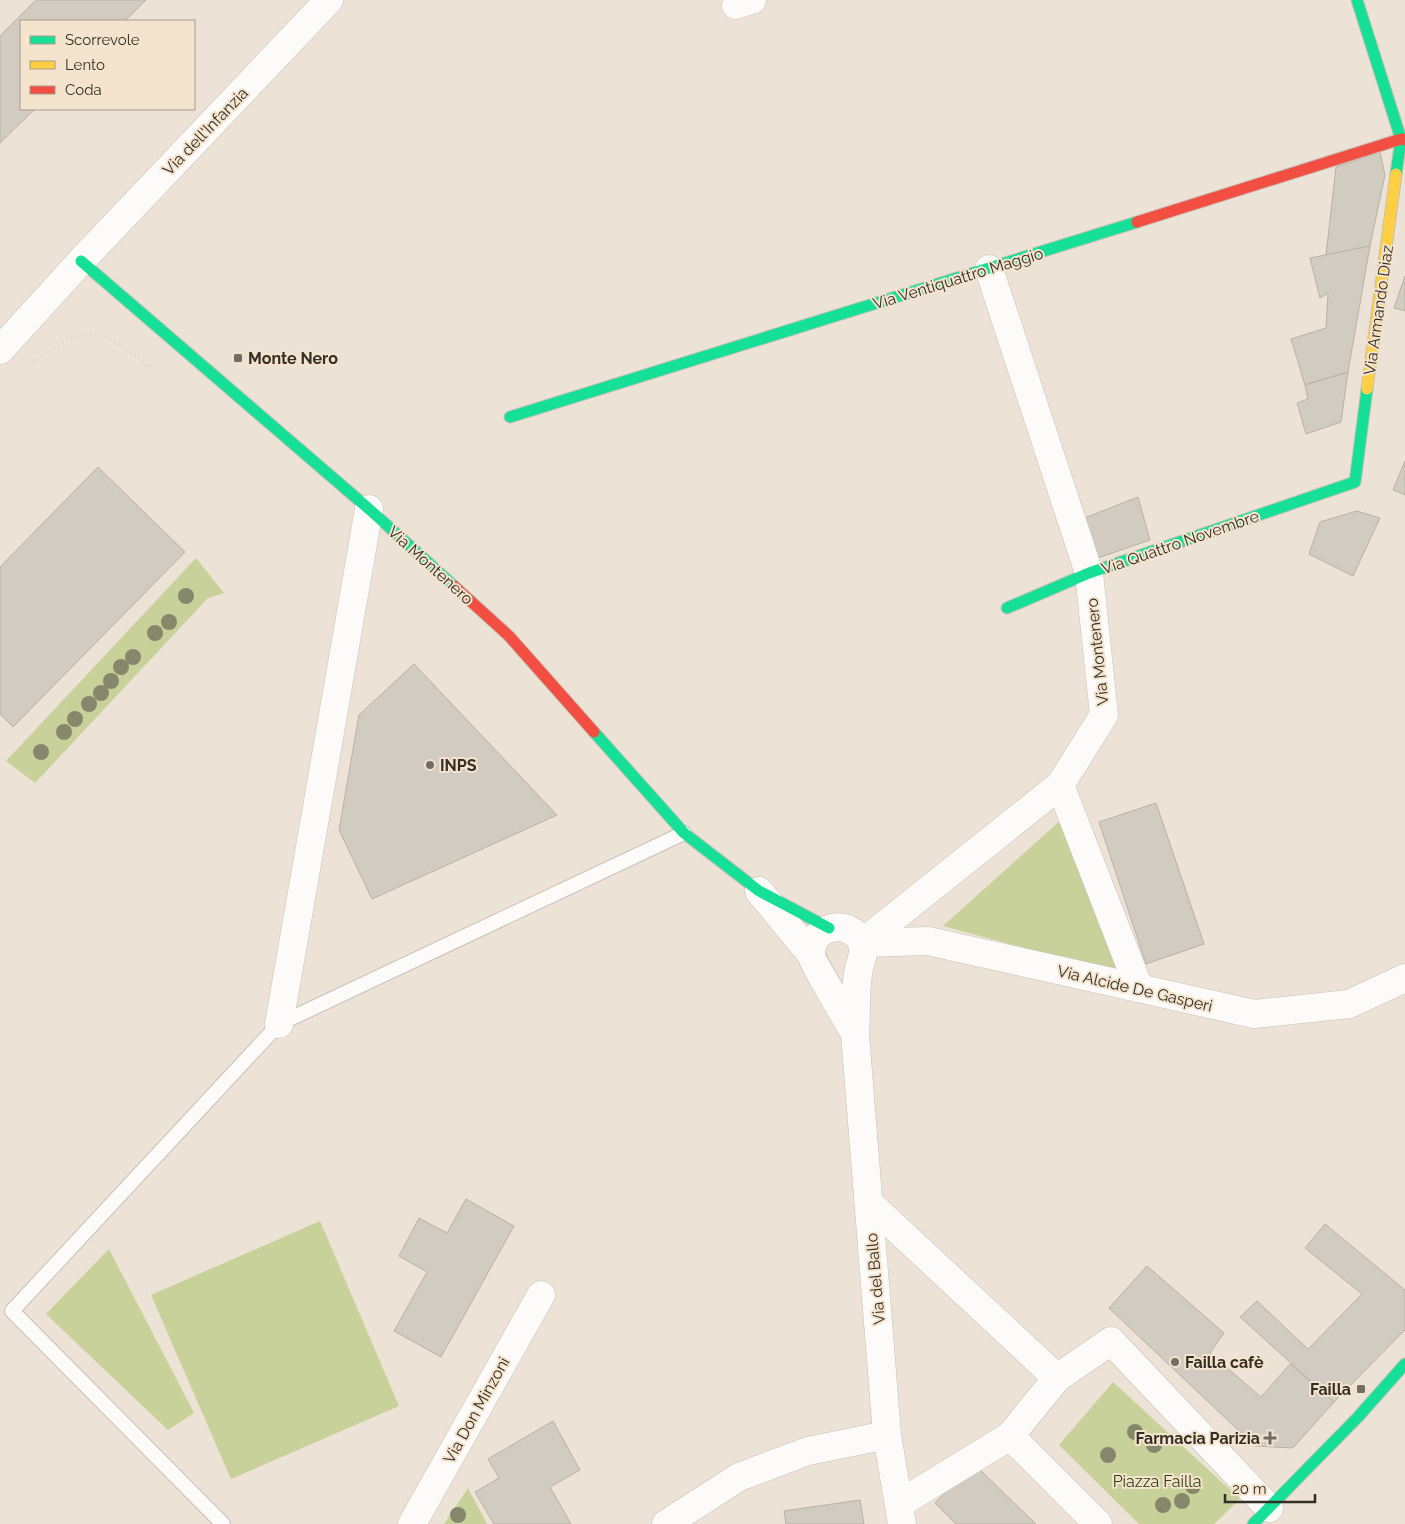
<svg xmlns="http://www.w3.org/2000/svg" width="1405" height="1524" viewBox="0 0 1405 1524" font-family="Raleway,sans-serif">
	<rect width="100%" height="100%" fill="#ece3d6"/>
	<!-- green -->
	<g fill="#c7d199">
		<path d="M196,558L224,593L208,598L35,783L6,761Z"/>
		<path d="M1063,818L1124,975L943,926Z"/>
		<path d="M320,1221L399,1406L231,1479L151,1295Z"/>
		<path d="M109,1249L194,1413L168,1430L46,1314Z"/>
		<path d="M1113,1382L1240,1499L1214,1524H1139L1059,1445Z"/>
		<path d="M468,1488L487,1524H444Z"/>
	</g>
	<!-- building -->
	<g fill="#d2cbc1" stroke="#b8b1a7">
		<path d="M36,0H146L125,21H21V109H35L0,143V36Z"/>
		<path d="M1380,152L1385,175L1370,246L1326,255L1336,167Z"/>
		<path d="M1370,246L1348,372L1305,385L1291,339L1326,328L1328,293L1320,298L1310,258Z"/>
		<path d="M1405,276V311L1394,308Z"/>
		<path d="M1348,372L1341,422L1306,434L1297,403L1308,399L1305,385Z"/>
		<path d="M1405,461V495L1393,490Z"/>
		<path d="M98,467L185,552L13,727L0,714V567Z"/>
		<path d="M1138,497L1150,540L1095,559L1082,519Z"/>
		<path d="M1357,511L1380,518L1353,576L1309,554L1320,522Z"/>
		<path d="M414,664L557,815L372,899L339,830L359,715Z"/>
		<path d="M1156,803L1204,944L1146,964L1099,822Z"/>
		<path d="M466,1199L514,1226L441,1357L394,1331L427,1272L399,1256L419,1218L447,1233Z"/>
		<path d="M1325,1224L1405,1290V1330L1334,1402L1240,1317L1257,1301L1308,1349L1362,1294L1305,1248Z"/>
		<path d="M1147,1266L1224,1333L1210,1353L1261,1397L1290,1364L1334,1402L1293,1448L1255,1446L1109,1308Z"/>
		<path d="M553,1421L580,1470L550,1487L571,1524H494L475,1492L499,1478L488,1459Z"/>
		<path d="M973,1463L1036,1524H956L935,1503Z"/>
		<path d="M860,1500L864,1524H786L784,1511Z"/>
	</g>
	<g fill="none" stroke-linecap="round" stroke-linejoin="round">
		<defs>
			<path id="lane" d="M223,1524L12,1311L279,1024L684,833"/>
			<g id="street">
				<path d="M736,5L752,0"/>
				<path d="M0,350L81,261L329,0"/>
				<path d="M1060,785L1139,988"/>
				<path d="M759,891L811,954"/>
				<path d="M862,943L1060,785L1104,715L1089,573L989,269"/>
				<path d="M862,943L928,941L1254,1014L1349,1004L1405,978"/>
				<path d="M279,1024L369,509"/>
				<path d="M855,1034C849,1023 811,960 811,954C811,925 850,917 862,943C865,950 862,958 860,965C854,986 857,1012 855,1034L887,1435L902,1524"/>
				<path d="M869,1203L1057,1378"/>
				<path d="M899,1504L1010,1436"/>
				<path d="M412,1524L541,1295"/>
				<path d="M666,1524L739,1477L808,1451L887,1435"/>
				<path d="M1098,1524L1010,1436L1057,1378L1111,1341L1269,1508"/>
			</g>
			<g id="fast">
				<path d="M1357,0L1401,139L1396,174"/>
				<path d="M81,261L369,509L454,586"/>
				<path d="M510,417L1137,222"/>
				<path d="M1007,608L1089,573L1355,482L1367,389"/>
				<path d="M594,732L684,833L759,891L829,928"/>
				<path d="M1253,1524L1358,1417L1405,1364"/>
			</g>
			<path id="slow" d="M1367,389L1396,174"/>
			<g id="jam">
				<path d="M1137,222L1401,139L1405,140"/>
				<path d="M454,586L509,636L594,732"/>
			</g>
		</defs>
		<!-- lane casing -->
		<use href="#lane" stroke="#c7c0b6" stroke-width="16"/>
		<!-- street casing -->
		<use href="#street" stroke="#c7c0b6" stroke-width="29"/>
		<!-- fast casing -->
		<use href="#fast" stroke="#c7c0b6" stroke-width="13"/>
		<!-- slow casing -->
		<use href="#slow" stroke="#c7c0b6" stroke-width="13"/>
		<!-- jam casing -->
		<use href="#jam" stroke="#c7c0b6" stroke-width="13"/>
		<!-- path -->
		<path stroke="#d6d4d0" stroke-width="3" stroke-dasharray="1 4" stroke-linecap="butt" d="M29,359L34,362C88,321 98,326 150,367L154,363"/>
		<!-- lane -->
		<use href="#lane" stroke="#fcfbf9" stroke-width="14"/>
		<!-- street -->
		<use href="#street" stroke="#fcfbf9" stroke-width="28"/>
		<!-- fast -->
		<use href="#fast" stroke="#16e098" stroke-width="11"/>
		<!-- slow -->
		<use href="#slow" stroke="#ffcf43" stroke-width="11"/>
		<!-- jam -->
		<use href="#jam" stroke="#f24e42" stroke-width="11"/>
	</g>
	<!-- trees -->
	<g fill="#86886b">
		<circle cx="186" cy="596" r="8"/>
		<circle cx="169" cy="622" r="8"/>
		<circle cx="155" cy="633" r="8"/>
		<circle cx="133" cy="657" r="8"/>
		<circle cx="121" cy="667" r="8"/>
		<circle cx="111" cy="681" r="8"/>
		<circle cx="101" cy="693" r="8"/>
		<circle cx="89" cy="704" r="8"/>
		<circle cx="75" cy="719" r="8"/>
		<circle cx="64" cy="732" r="8"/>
		<circle cx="41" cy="752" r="8"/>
		<circle cx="1135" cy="1432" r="8"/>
		<circle cx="1154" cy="1445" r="8"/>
		<circle cx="1108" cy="1455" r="8"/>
		<circle cx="1193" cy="1486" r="8"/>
		<circle cx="1182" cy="1501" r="8"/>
		<circle cx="1163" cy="1505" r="8"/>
		<circle cx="458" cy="1515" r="8"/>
	</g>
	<!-- markers -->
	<g fill="#746d63" stroke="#f4e4ce" stroke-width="2">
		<rect x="233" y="353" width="10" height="10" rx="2.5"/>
		<circle cx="430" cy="765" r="5"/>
		<circle cx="1175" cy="1362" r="5"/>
		<rect x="1356" y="1384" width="10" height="10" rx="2.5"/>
		<path d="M1267.5 1430.5h5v5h5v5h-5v5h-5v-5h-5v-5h5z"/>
	</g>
	<g text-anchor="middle" stroke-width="4" stroke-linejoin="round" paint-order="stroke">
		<!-- street labels -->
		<g font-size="16" fill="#342e25" stroke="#f4e4ce">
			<text transform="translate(205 131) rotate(-46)" y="6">Via dell'Infanzia</text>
			<text transform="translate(958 278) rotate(-17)" y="6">Via Ventiquattro Maggio</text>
			<text transform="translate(1378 310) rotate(-82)" y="6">Via Armando Diaz</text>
			<text transform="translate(1180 542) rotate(-19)" y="6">Via Quattro Novembre</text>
			<text transform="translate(431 565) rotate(42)" y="6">Via Montenero</text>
			<text transform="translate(1097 652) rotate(-96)" y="6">Via Montenero</text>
			<text transform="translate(1135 988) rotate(13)" y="6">Via Alcide De Gasperi</text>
			<text transform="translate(875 1279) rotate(-95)" y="6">Via del Ballo</text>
			<text transform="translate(476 1410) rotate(-61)" y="6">Via Don Minzoni</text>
		</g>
		<!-- poi labels -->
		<g font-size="16" font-weight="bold" fill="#342e25" stroke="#f4e4ce" text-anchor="start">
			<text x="248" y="364">Monte Nero</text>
			<text x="440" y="771">INPS</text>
			<text x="1185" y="1368">Failla cafè</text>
			<text x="1351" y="1395" text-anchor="end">Failla</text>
			<text x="1260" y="1444" text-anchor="end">Farmacia Parizia</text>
		</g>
		<!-- park labels -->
		<g font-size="16" fill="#323d14" stroke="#f4e4ce">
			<text x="1157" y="1487">Piazza Failla</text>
		</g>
	</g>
	<!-- legend -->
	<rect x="20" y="20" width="175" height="90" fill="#f4e4ce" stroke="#a79b8a"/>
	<rect x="30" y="36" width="25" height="8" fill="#16e098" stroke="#a79b8a"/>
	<text x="65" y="45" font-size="15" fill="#342e25">Scorrevole</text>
	<rect x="30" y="61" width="25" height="8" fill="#ffcf43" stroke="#a79b8a"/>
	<text x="65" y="70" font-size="15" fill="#342e25">Lento</text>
	<rect x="30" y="86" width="25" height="8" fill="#f24e42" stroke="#a79b8a"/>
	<text x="65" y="95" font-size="15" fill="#342e25">Coda</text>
	<!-- scale -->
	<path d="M1225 1494v8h90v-8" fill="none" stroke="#342e25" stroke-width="2.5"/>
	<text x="1232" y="1494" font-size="15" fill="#342e25" stroke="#f4e4ce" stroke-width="4" paint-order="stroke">20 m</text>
</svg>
